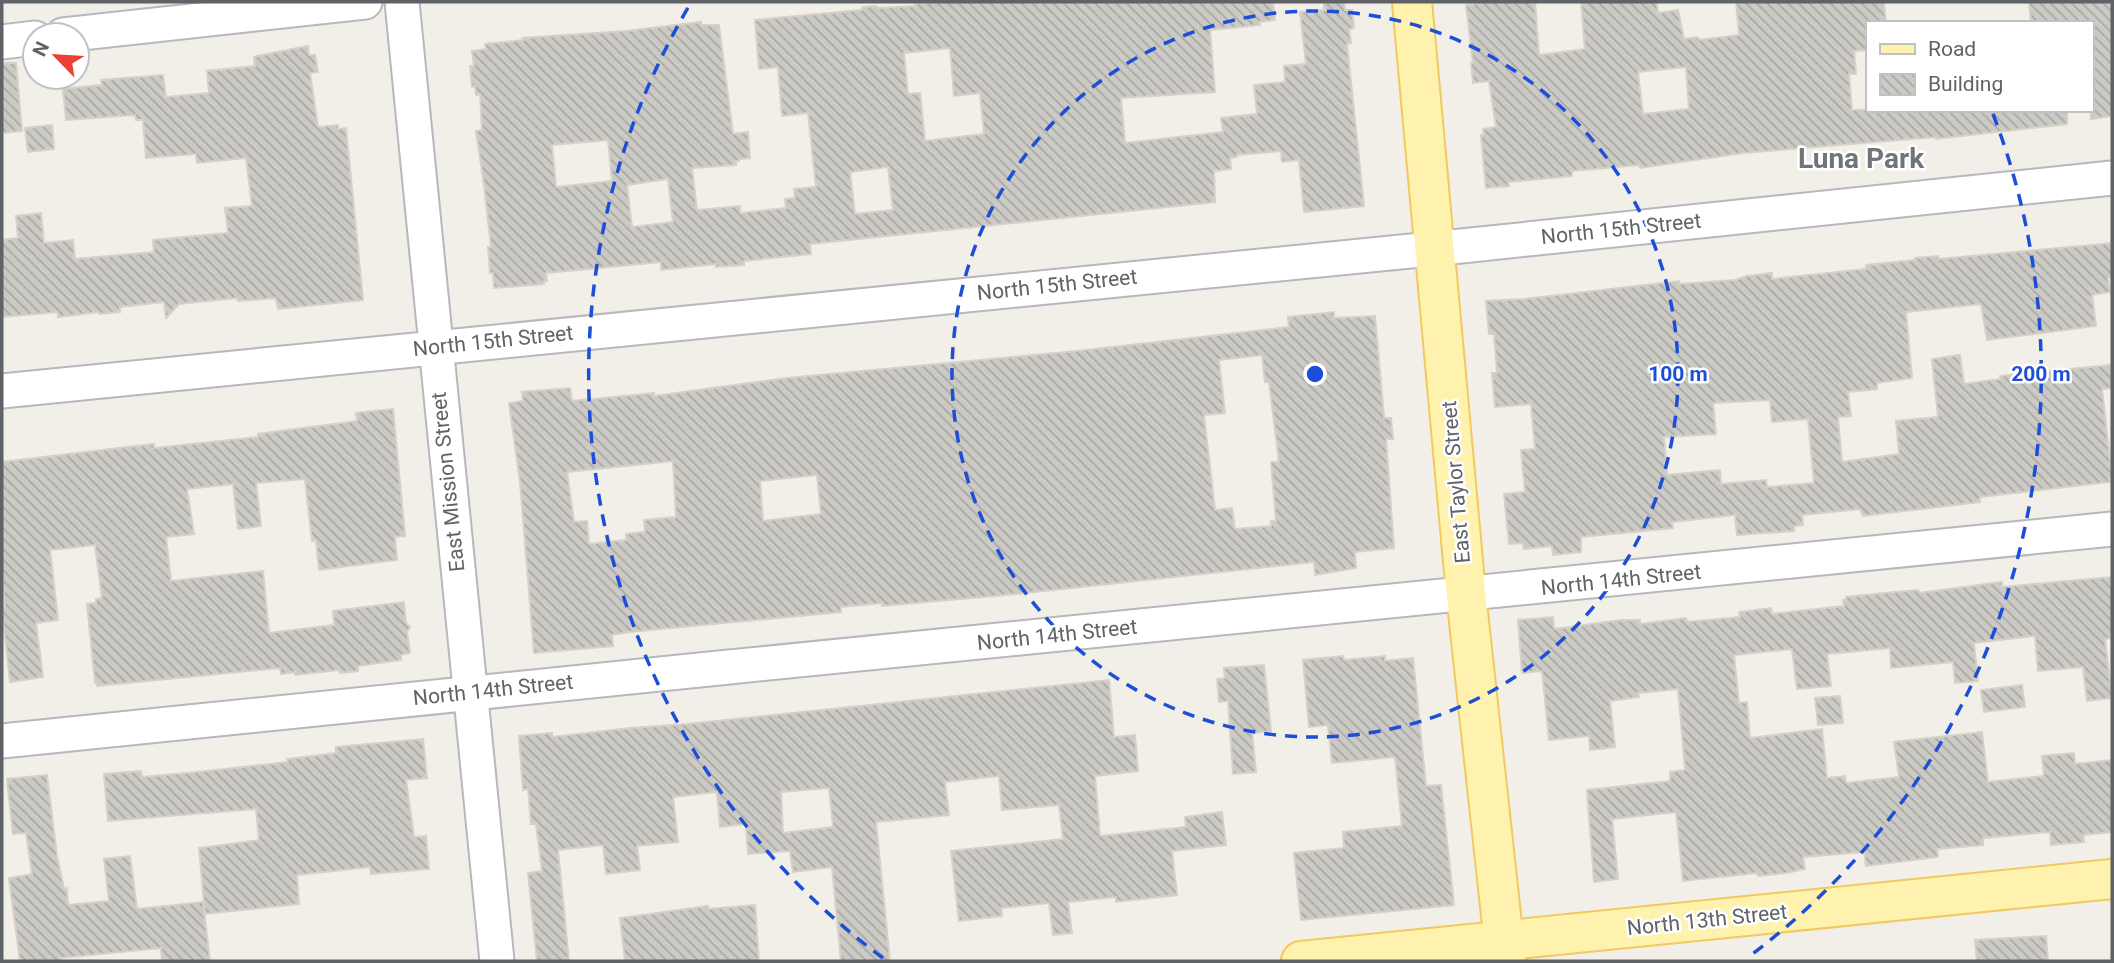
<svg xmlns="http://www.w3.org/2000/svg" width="2114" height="963" viewBox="0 0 2114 963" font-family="Roboto,sans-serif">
	<defs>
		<pattern id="building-back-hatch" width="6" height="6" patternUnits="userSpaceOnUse" patternTransform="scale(1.75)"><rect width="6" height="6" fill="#cccac5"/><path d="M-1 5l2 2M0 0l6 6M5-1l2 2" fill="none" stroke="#a9a8a4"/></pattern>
	</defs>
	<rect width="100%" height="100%" fill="#f1efe8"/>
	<!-- building -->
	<g fill="url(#building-back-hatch)" stroke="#d6d1c6" stroke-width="2" fill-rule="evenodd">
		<path d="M940,2H1273L1275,20L1259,22L1260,25L1210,30L1215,92L1121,98L1125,143L1223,132L1221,118L1257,114L1254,85L1285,82L1284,66L1306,64L1300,12L1324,10V3L1344,2L1345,10H1352L1354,28L1349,29L1351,43L1347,44L1364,206L1304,212L1299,160L1282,162L1281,151L1237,155V157L1230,158L1231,169L1214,171L1215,202L810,244L811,254L744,261V265L716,267V264L661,270V262L546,273L547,281H544V284L494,288L493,273H490L488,247H491L484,185L476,131L482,130L480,94L476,95L475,86L472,87L470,66H474L472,51L486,49L485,44L524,40L523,38L626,31L701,22V25H719L733,134L748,132L750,158L739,159V161H736V165L692,168L697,210L740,206V213L786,208L785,199L795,198L794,189L816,187L808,113L782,116L778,67L759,69L755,20L861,10L863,7L876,6L879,8L916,6L915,4ZM950,48L954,96L980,93L984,134L925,141L920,93L908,94L904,53ZM608,140L612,181L556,187L552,145ZM888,167L893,210L855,214L850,172ZM668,179L673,222L632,227L627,185Z"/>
		<path d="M1474,2H1535L1539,55L1585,49L1581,2H1657L1658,13L1678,10L1684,39L1698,37L1699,40L1739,35L1736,2H1884L1886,23H1867V50L1854,51L1856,74H1849L1852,110H2067V124L1936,139V137L1743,153L1640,168L1639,165L1572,171V176L1508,182L1509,186L1486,188L1481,135H1484L1483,129L1496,127L1489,81L1473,83L1471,63H1473L1466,5L1474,4ZM1686,67L1689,109L1643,114L1638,72Z"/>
		<path d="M2029,2H2112V116L2091,119V23H2031Z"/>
		<path d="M308,46L309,55H315L318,72L310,73L318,127L338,125V129L346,128L363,300L278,309L276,298L238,301L237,298L179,304L166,318L164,302L120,307V312L99,314V312L58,317V312L2,317V240L18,238L16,216L41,213L44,243L73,240L75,259L154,252L153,240L228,233L225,208L252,206L246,158L197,163L196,154L146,158L143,120H136L135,115L66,120L63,89L102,85L101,80L163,75L166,97L209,93L207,71L255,66L254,57L257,56Z"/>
		<path d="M2,63H16L22,131L2,133Z"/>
		<path d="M52,125L54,149L28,152L25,128Z"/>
		<path d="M2112,243V277L2108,278L2110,292L2092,295L2096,326L1987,340L1981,304L1906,312L1912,378L1877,383V389L1848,392L1851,416L1838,417L1842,462L1899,454L1896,421L1938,417L1932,359L1960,355L1964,384L2001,379L2000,376L2110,365L2112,388L2102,389L2112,478H2109L2110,482L1980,497V502L1863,516L1860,509L1802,515L1803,525L1794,526V531L1737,535L1735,515L1672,522L1673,528L1581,537V552L1553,555L1552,546L1524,549L1523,543L1509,544L1504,494L1525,492L1521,450L1535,449L1531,404L1495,407L1492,373H1497L1494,334H1489L1486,301L1523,299L1679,281V284L1735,280L1747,276L1772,273V279L1866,269V265L1915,260V258L1938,256L1939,259ZM1770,400L1772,422L1808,419L1814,483L1767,487L1766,480L1721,484L1720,470L1667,475L1664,437L1716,434L1713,403Z"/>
		<path d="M1334,312V318L1375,316L1384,418H1391L1393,439H1386L1394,548L1355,552L1356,568L1315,575L1314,562L1006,595L882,606V603L841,607V612L629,632L612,635L613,646L534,653L520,482L509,403L523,401L522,392L570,388L572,401L654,393V396L787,378L1077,351L1289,327L1288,317ZM1262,355L1265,382H1269L1279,462H1271L1276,521H1271V526L1235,529L1232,508L1215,510L1204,415L1225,413L1219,360ZM673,461L676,517L644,520L645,532L626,534V540L589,544L587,521L574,522L567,472ZM817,475L821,514L763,521L760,481Z"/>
		<path d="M393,409L405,536L395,537L397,560L319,570L316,540L312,541L305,479L256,483L261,526L238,529L233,484L187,489L194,534L166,537L171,581L263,571L269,633L334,625L333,611L404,602L406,623L410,627L407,632L410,653L401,655V660L358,666V671L340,673L339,670L295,675V672L281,674L280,668L97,686V682L95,683L87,604L96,603V599L102,598L95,545L50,550L58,620L36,623L43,677L10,682L2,608L5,607L2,571V462L154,444V448L258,437V434L357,421L356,413Z"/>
		<path d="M2112,577V638L2105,639L2112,698L2087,701L2083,667L2038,671L2035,636L1974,643L1978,681L1955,683L1953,662L1891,668L1890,648L1827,654L1831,686L1797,689L1792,649L1734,655L1739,703L1747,702L1750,738L1822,729L1827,778L1845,776L1846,783L1899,777L1894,742L1982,732L1988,782L2044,776L2042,756L2074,753L2075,764L2112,760V832L2083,835L2084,842L2051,845L2050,832L1983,838V845L1937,849L1938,857L1866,866L1864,852L1803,857L1805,869L1786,873L1758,876L1757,873L1683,881L1676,812L1612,819L1618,879L1594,882L1587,790L1670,781V772L1685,770L1678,689L1638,693L1639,697L1610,701L1615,747L1590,750L1589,736L1549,740L1542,671L1522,673L1518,620L1553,617L1554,629L1622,620H1640V624L1686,618L1687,622L1740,617L1739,612L1771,608L1772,614L1844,606L1843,600H1846V597L1885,593L1918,590L1919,593L2002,582V587Z"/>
		<path d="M1343,656L1344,660L1385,656V661L1413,658L1426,786L1441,785L1454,905L1301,920L1294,853L1344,848L1343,832L1402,826L1395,757L1332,763L1328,725L1309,727L1303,660Z"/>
		<path d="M1264,665L1271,731L1252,733L1256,772L1233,774L1228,701L1219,702L1217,679L1225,678L1224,668Z"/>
		<path d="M1109,680L1114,737L1135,735L1138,771L1095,776L1100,836L1186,827L1185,817L1222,812L1226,845L1172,851L1177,895L1116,902V897L1068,902L1072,933L1053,935L1049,903L1001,908L1002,916L959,921L951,851L1063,839L1059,805L1002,810L999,776L945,782L949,815L876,822L890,961H841L832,867L793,872L790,851L748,854L746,824L720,827L717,792L673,797L678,842L637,846L640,870L606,874L603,845L558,850L569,961H537L528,873L542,871L536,824H531L528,789L523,790L519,736L552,733V737L630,728L687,724ZM829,788L833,827L783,833L781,792Z"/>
		<path d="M2022,685L2025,707L1984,712L1981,690Z"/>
		<path d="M1840,696L1843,723L1818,725L1815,698Z"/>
		<path d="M423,739L427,778L406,780L414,837L426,836L429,869L371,874L370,867L297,875L299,904L205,914L199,848L259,840L256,809L108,821L104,774L141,771L142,777L198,772L288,762L287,759L336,753V747Z"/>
		<path d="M47,775L57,856L64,889L67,888L68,905L109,901L104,859L130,856L137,909L203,902L210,961H162L161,948L60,958L61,961H20L9,878L32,874L26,833L13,834L7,779Z"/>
		<path d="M755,905L759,961H625L620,918L708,906V909Z"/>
		<path d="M2046,936L2048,961H1977L1975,940Z"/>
	</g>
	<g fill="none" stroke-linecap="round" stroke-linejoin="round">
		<defs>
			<g id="minor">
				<path d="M402,2L497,961"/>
				<path d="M63,35L365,2"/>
				<path d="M2,42L35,38"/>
				<path d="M2,391L1471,245L2112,178"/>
				<path d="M2,741C705,667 1409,602 2112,529"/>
			</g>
			<g id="major">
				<path d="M1412,2L1466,594L1506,961"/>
				<path d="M1301,961L2112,879"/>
			</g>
		</defs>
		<!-- minor casing -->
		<use href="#minor" stroke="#b5b8bc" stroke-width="37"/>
		<!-- major casing -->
		<use href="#major" stroke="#f2c960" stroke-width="42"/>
		<!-- minor -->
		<use href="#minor" stroke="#fff" stroke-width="33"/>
		<!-- major -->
		<use href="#major" stroke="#fff2af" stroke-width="38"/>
	</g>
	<!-- distance rings -->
	<g fill="none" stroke="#1d4ed8" stroke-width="3.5" stroke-dasharray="12 9">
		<circle cx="1315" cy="374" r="363"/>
		<path d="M883 958A726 726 0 0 1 689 6M1993 114A726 726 0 0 1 1747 958"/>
	</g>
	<g text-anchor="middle" stroke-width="5" stroke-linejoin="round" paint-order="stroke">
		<!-- street labels -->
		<g font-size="21" fill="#5f6368" stroke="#fff">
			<text transform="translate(1621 229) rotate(-6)" y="7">North 15th Street</text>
			<text transform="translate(1057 285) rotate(-6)" y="7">North 15th Street</text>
			<text transform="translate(493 341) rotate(-6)" y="7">North 15th Street</text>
			<text transform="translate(448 482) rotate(-96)" y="7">East Mission Street</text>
			<text transform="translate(1456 482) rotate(-95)" y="7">East Taylor Street</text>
			<text transform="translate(1621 580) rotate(-6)" y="7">North 14th Street</text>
			<text transform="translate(1057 635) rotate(-6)" y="7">North 14th Street</text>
			<text transform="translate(493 690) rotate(-6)" y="7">North 14th Street</text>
			<text transform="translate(1707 920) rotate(-6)" y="7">North 13th Street</text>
		</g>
		<!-- district labels -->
		<g font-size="28" font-weight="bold" fill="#70757a" stroke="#fff">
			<text x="1861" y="168">Luna Park</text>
		</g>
	</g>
	<circle cx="1315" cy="374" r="10" fill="#1d4ed8" stroke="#fff" stroke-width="3.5"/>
	<g font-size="21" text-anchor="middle" font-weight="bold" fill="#1d4ed8" stroke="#fff" stroke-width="5" stroke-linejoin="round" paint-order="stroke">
		<text x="1678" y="381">100 m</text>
		<text x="2041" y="381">200 m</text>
	</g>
	<!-- border -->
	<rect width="2114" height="963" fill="none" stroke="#5f6368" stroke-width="7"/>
	<!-- legend -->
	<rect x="1866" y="21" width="228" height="91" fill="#ffffff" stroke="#bfc1c3" stroke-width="2"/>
	<rect x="1880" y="44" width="35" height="10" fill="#fff2af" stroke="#bfc1c3" stroke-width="2"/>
	<text x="1928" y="56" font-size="21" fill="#5f6368">Road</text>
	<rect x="1880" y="74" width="35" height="21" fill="url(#building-back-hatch)" stroke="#bfc1c3" stroke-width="2"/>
	<text x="1928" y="91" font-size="21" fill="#5f6368">Building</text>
	<!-- north arrow -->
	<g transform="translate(56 56) rotate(295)"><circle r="33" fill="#ffffff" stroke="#bfc1c3" stroke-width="2"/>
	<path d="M0-5L12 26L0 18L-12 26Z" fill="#ea4335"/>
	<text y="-10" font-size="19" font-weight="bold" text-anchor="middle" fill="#5f6368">N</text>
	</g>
</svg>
